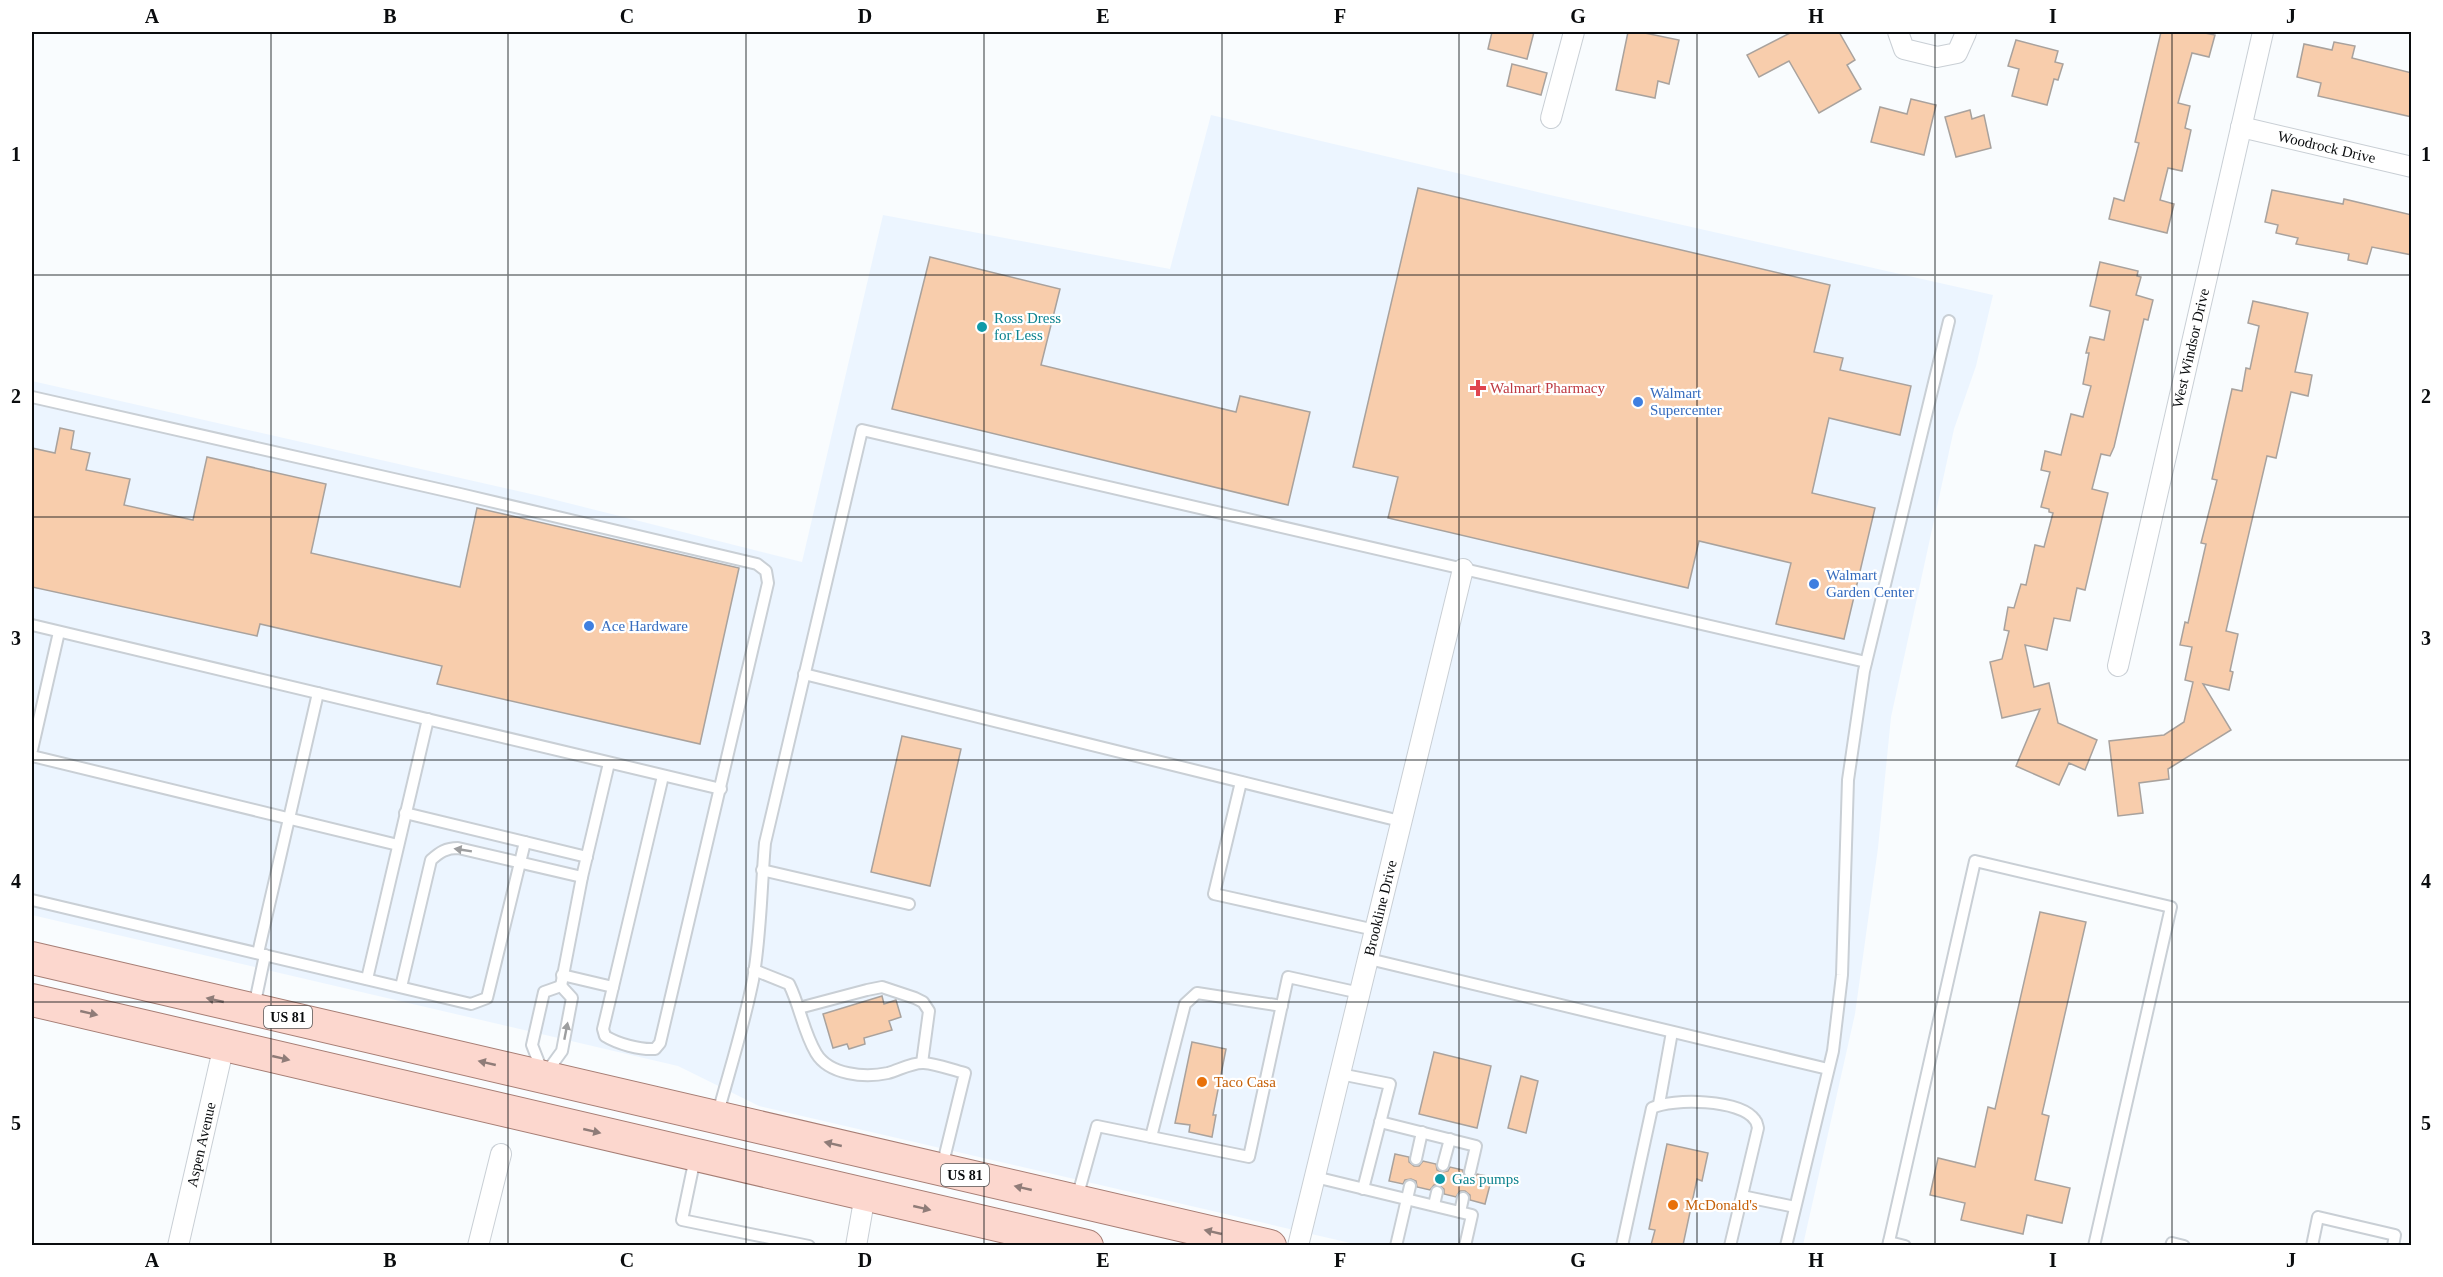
<svg xmlns="http://www.w3.org/2000/svg" width="2443" height="1277" viewBox="0 0 2443 1277" font-family="Georgia,serif">
	<rect width="100%" height="100%" fill="#f9fcfe"/>
	<!-- built -->
	<path fill="#ecf5ff" d="M1211,115L1550,195L1993,295L1976,366L1954,429L1891,717L1878,848L1855,1014L1803,1245H1359L759,1106L678,1066L32,915V381L544,497L802,562L883,215L1170,269Z"/>
	<!-- building -->
	<g fill="#f8cdac" stroke="#a9a29d" stroke-width="1.5">
		<path d="M1492,32H1534L1527,59L1488,49Z"/>
		<path d="M1628,32H1640L1679,40L1669,84L1658,81L1655,98L1616,90Z"/>
		<path d="M1792,32H1839L1855,60L1847,65L1861,89L1819,113L1789,61L1759,77L1747,55Z"/>
		<path d="M2161,32H2200L2215,35L2209,57L2192,53L2178,103L2190,106L2185,128L2191,130L2182,171L2168,168L2160,200L2174,204L2167,233L2109,219L2114,198L2124,201L2139,143L2135,142Z"/>
		<path d="M2016,40L2058,51L2055,62L2063,64L2058,80L2054,79L2047,105L2012,96L2019,69L2008,66Z"/>
		<path d="M2334,42L2355,46L2352,58L2412,73V117L2318,96L2321,83L2297,77L2304,44L2332,50Z"/>
		<path d="M1512,64L1547,73L1541,95L1507,86Z"/>
		<path d="M1911,99L1936,105L1924,155L1871,142L1880,107L1907,114Z"/>
		<path d="M1970,110L1972,119L1984,115L1991,148L1956,157L1945,117Z"/>
		<path d="M1418,188L1830,285L1814,352L1843,358L1840,370L1911,386L1900,435L1829,418L1812,493L1875,508L1844,639L1776,624L1791,563L1699,541L1688,588L1388,518L1398,477L1353,467Z"/>
		<path d="M2272,190L2343,204L2344,199L2412,215V255L2372,247L2367,264L2348,260L2349,254L2296,244L2298,238L2276,233L2278,225L2265,222Z"/>
		<path d="M930,257L1060,289L1041,365L1236,412L1240,396L1310,412L1288,505L892,409Z"/>
		<path d="M2100,262L2138,271L2137,276L2141,277L2136,295L2153,300L2148,320L2144,319L2114,447L2110,456L2101,454L2092,489L2108,493L2085,590L2077,588L2070,621L2054,618L2047,650L2025,645L2034,687L2049,683L2058,723L2097,740L2085,770L2069,763L2059,785L2016,766L2040,709L2002,718L1990,662L2002,659L2009,631L2004,630L2008,607L2014,608L2021,584L2026,585L2035,545L2044,547L2053,513L2049,512V509L2041,507L2050,472L2041,470L2045,451L2061,455L2071,414L2083,417L2091,386L2083,384L2089,353H2086L2090,337L2104,340L2110,311L2090,306Z"/>
		<path d="M2253,301L2308,313L2295,372L2312,375L2308,396L2291,392L2276,458L2267,456L2226,631L2238,634L2230,671L2233,672L2229,690L2203,684L2231,730L2168,769L2169,779L2139,783L2143,813L2118,816L2109,741L2164,735L2184,722L2193,682L2185,680L2192,647L2180,645L2185,622L2188,623L2206,544L2201,543L2217,480L2212,479L2232,389L2242,391L2246,368L2250,369L2259,326L2248,323Z"/>
		<path d="M60,428L74,431L71,449L90,453L86,470L130,479L124,505L193,520L207,457L326,484L311,553L460,587L477,508L739,568L700,744L437,684L442,666L260,624L257,636L32,587V448L55,453Z"/>
		<path d="M902,736L961,749L930,886L871,872Z"/>
		<path d="M2040,912L2086,922L2042,1114L2049,1116L2035,1180L2070,1188L2062,1223L2027,1215L2023,1234L1961,1220L1965,1203L1930,1195L1938,1158L1975,1167L1988,1107L1995,1109Z"/>
		<path d="M882,996L884,1004L896,1000L901,1017L889,1021L892,1030L864,1038L865,1044L849,1049L847,1044L833,1048L823,1014Z"/>
		<path d="M1192,1042L1226,1049L1213,1115H1216L1212,1137L1189,1132L1190,1125L1175,1123Z"/>
		<path d="M1434,1052L1491,1066L1477,1128L1419,1114Z"/>
		<path d="M1521,1076L1538,1081L1526,1133L1508,1128Z"/>
		<path d="M1667,1144L1708,1153L1702,1181L1697,1179L1683,1245H1651L1655,1230L1649,1229Z"/>
		<path d="M1395,1154L1409,1157V1162L1414,1166H1419L1423,1161L1436,1164L1437,1170L1442,1172L1448,1171L1450,1167L1463,1170V1175L1468,1179H1473L1477,1174L1492,1177L1485,1204L1470,1200V1195L1465,1191H1460L1456,1197L1444,1194V1189L1439,1185H1434L1430,1190L1417,1187L1416,1181L1411,1179L1405,1180L1403,1184L1389,1181Z"/>
	</g>
	<g fill="none" stroke-linecap="round" stroke-linejoin="round">
		<defs>
			<g id="service">
				<path d="M32,397L460,494L757,564L766,571L768,583L660,1043L655,1049C640,1050 618,1044 605,1036L603,1029L613,987L562,975"/>
				<path d="M32,625L721,789"/>
				<path d="M804,674L1400,821"/>
				<path d="M32,750L59,632"/>
				<path d="M32,756L398,845"/>
				<path d="M1241,782L1214,894L1375,930"/>
				<path d="M405,813L587,857"/>
				<path d="M762,870L909,904"/>
				<path d="M32,900L471,1004L487,998L525,842"/>
				<path d="M258,953L318,693"/>
				<path d="M1369,959L1828,1069"/>
				<path d="M754,970L789,984C800,1006 803,1031 816,1053C829,1075 865,1078 888,1073C899,1070 913,1062 924,1063C937,1064 952,1070 965,1073L942,1167"/>
				<path d="M367,979L428,719"/>
				<path d="M561,986L582,877L609,763"/>
				<path d="M401,987L431,860C440,852 446,848 458,848L582,877"/>
				<path d="M613,987L663,776"/>
				<path d="M254,1007L265,955"/>
				<path d="M799,1008L867,990L882,987L915,998L923,1002L929,1011L922,1063"/>
				<path d="M543,1073L532,1045L544,992L561,986"/>
				<path d="M546,1073L562,1051L572,998L561,986"/>
				<path d="M1340,1074L1390,1084L1363,1189"/>
				<path d="M1659,1104L1672,1032"/>
				<path d="M718,1113C730,1069 744,1025 753,980C761,935 761,889 765,843L862,430L1866,662"/>
				<path d="M1380,1122L1476,1146L1470,1172"/>
				<path d="M1151,1137L1185,1004L1197,993L1282,1006"/>
				<path d="M695,1158L682,1220L809,1246"/>
				<path d="M1416,1159L1422,1132"/>
				<path d="M1443,1165L1450,1139"/>
				<path d="M1315,1177L1472,1215L1465,1246"/>
				<path d="M1742,1196L1795,1207"/>
				<path d="M1077,1198L1097,1126L1249,1157L1288,977L1360,993"/>
				<path d="M1434,1205L1437,1192"/>
				<path d="M1460,1212L1463,1198"/>
				<path d="M1889,1242L1905,1246"/>
				<path d="M1396,1246L1410,1186"/>
				<path d="M1622,1246L1652,1108C1672,1098 1741,1099 1755,1120C1757,1122 1757,1125 1758,1128L1730,1246"/>
				<path d="M1786,1246L1833,1051L1842,975L1848,780L1864,671L1949,321"/>
				<path d="M1888,1246L1975,861L2171,907L2094,1246"/>
				<path d="M2171,1246L2172,1243L2184,1246"/>
				<path d="M2312,1246L2318,1217L2395,1235L2393,1246"/>
			</g>
			<g id="minor">
				<path d="M1898,32L1904,49L1937,57L1957,53L1966,33L1964,32"/>
				<path d="M1551,118L1574,32"/>
				<path id="s1" d="M2241,127L2412,167"/>
				<path id="s2" d="M2118,666L2263,32"/>
				<path id="s3" d="M178,1246L224,1045"/>
				<path d="M478,1246L501,1154"/>
				<path d="M856,1246L865,1195"/>
				<path id="s4" d="M1298,1246L1463,569"/>
			</g>
			<g id="primary">
				<path d="M32,958L1270,1246"/>
				<path d="M32,1000L1087,1246"/>
			</g>
		</defs>
		<!-- service casing -->
		<use href="#service" stroke="#c9cfd5" stroke-width="14"/>
		<!-- minor casing -->
		<use href="#minor" stroke="#c9cfd5" stroke-width="22"/>
		<!-- primary casing -->
		<use href="#primary" stroke="#a67e75" stroke-width="34"/>
		<!-- service -->
		<use href="#service" stroke="#fff" stroke-width="10"/>
		<!-- minor -->
		<use href="#minor" stroke="#fff" stroke-width="20"/>
		<!-- primary -->
		<use href="#primary" stroke="#fcd7ce" stroke-width="32"/>
	</g>
	<!-- one-way arrows -->
	<defs><path id="oneway-solid" d="M-6-.8H1V-3.2L6.5 0L1 3.2V.8H-6Z" transform="scale(1.5)"/></defs>
	<g fill="#9d9e9f">
		<use href="#oneway-solid" transform="translate(463 850) rotate(-171)"/>
		<use href="#oneway-solid" transform="translate(566 1031) rotate(-79)"/>
	</g>
	<g fill="#8f7c78">
		<use href="#oneway-solid" transform="translate(215 1000) rotate(-167)"/>
		<use href="#oneway-solid" transform="translate(89 1013) rotate(13)"/>
		<use href="#oneway-solid" transform="translate(281 1058) rotate(13)"/>
		<use href="#oneway-solid" transform="translate(487 1063) rotate(-167)"/>
		<use href="#oneway-solid" transform="translate(592 1131) rotate(13)"/>
		<use href="#oneway-solid" transform="translate(833 1144) rotate(-167)"/>
		<use href="#oneway-solid" transform="translate(1023 1188) rotate(-167)"/>
		<use href="#oneway-solid" transform="translate(922 1208) rotate(13)"/>
		<use href="#oneway-solid" transform="translate(1213 1232) rotate(-167)"/>
	</g>
	<!-- grid -->
	<path fill="none" stroke="#0a0c0e" stroke-width="1.5" stroke-opacity="0.55" d="M271,32V1246M508,32V1246M746,32V1246M984,32V1246M1222,32V1246M1459,32V1246M1697,32V1246M1935,32V1246M2172,32V1246M32,275H2412M32,517H2412M32,760H2412M32,1002H2412"/>
	<!-- markers -->
	<g fill="#0f9aa8" stroke="#fff" stroke-width="2">
		<circle cx="982" cy="327" r="6"/>
		<circle cx="1440" cy="1179" r="6"/>
	</g>
	<path fill="#e0444e" stroke="#fff" stroke-width="2" d="M1475 379h6v6h6v6h-6v6h-6v-6h-6v-6h6z"/>
	<g fill="#3f7fe0" stroke="#fff" stroke-width="2">
		<circle cx="1638" cy="402" r="6"/>
		<circle cx="1814" cy="584" r="6"/>
		<circle cx="589" cy="626" r="6"/>
	</g>
	<g fill="#e8710a" stroke="#fff" stroke-width="2">
		<circle cx="1202" cy="1082" r="6"/>
		<circle cx="1673" cy="1205" r="6"/>
	</g>
	<g text-anchor="middle" stroke-width="4.5" stroke-linejoin="round" paint-order="stroke">
		<!-- shield labels -->
		<g fill="#fff" stroke="#545556" stroke-width="1.5">
			<rect x="264" y="1006" width="48" height="22" rx="4.5"/>
			<rect x="941" y="1164" width="48" height="22" rx="4.5"/>
		</g>
		<g font-size="14" font-weight="bold" fill="#0a0c0e">
			<text x="288" y="1022">US 81</text>
			<text x="965" y="1180">US 81</text>
		</g>
		<!-- street labels -->
		<g font-size="15" fill="#0a0c0e" stroke="#fff">
			<text dy="5" stroke="none"><textPath href="#s1" startOffset="88">Woodrock Drive</textPath></text>
			<text dy="5" stroke="none"><textPath href="#s2" startOffset="326">West Windsor Drive</textPath></text>
			<text dy="5" stroke="none"><textPath href="#s4" startOffset="348">Brookline Drive</textPath></text>
			<text dy="5" stroke="none"><textPath href="#s3" startOffset="104">Aspen Avenue</textPath></text>
		</g>
		<!-- culture labels -->
		<g font-size="15" fill="#0d838f" stroke="#fff" text-anchor="start">
			<text x="994" y="323">Ross Dress<tspan x="994" dy="17">for Less</tspan></text>
			<text x="1452" y="1184">Gas pumps</text>
		</g>
		<!-- health labels -->
		<g font-size="15" fill="#be3a42" stroke="#fff" text-anchor="start">
			<text x="1490" y="393">Walmart Pharmacy</text>
		</g>
		<!-- shop labels -->
		<g font-size="15" fill="#366cbe" stroke="#fff" text-anchor="start">
			<text x="1650" y="398">Walmart<tspan x="1650" dy="17">Supercenter</tspan></text>
			<text x="1826" y="580">Walmart<tspan x="1826" dy="17">Garden Center</tspan></text>
			<text x="601" y="631">Ace Hardware</text>
		</g>
		<!-- food labels -->
		<g font-size="15" fill="#c56008" stroke="#fff" text-anchor="start">
			<text x="1214" y="1087">Taco Casa</text>
			<text x="1685" y="1210">McDonald's</text>
		</g>
	</g>
	<!-- border -->
	<rect width="2443" height="1277" fill="none" stroke="#ffffff" stroke-width="66"/>
	<rect x="33" y="33" width="2377" height="1211" fill="none" stroke="#0a0c0e" stroke-width="2"/>
	<g font-size="20" text-anchor="middle" font-weight="bold" fill="#0a0c0e">
		<text x="152" y="23">A</text>
		<text x="390" y="23">B</text>
		<text x="627" y="23">C</text>
		<text x="865" y="23">D</text>
		<text x="1103" y="23">E</text>
		<text x="1340" y="23">F</text>
		<text x="1578" y="23">G</text>
		<text x="1816" y="23">H</text>
		<text x="2053" y="23">I</text>
		<text x="2291" y="23">J</text>
		<text x="16" y="161">1</text>
		<text x="2426" y="161">1</text>
		<text x="16" y="403">2</text>
		<text x="2426" y="403">2</text>
		<text x="16" y="645">3</text>
		<text x="2426" y="645">3</text>
		<text x="16" y="888">4</text>
		<text x="2426" y="888">4</text>
		<text x="16" y="1130">5</text>
		<text x="2426" y="1130">5</text>
		<text x="152" y="1267">A</text>
		<text x="390" y="1267">B</text>
		<text x="627" y="1267">C</text>
		<text x="865" y="1267">D</text>
		<text x="1103" y="1267">E</text>
		<text x="1340" y="1267">F</text>
		<text x="1578" y="1267">G</text>
		<text x="1816" y="1267">H</text>
		<text x="2053" y="1267">I</text>
		<text x="2291" y="1267">J</text>
	</g>
</svg>
